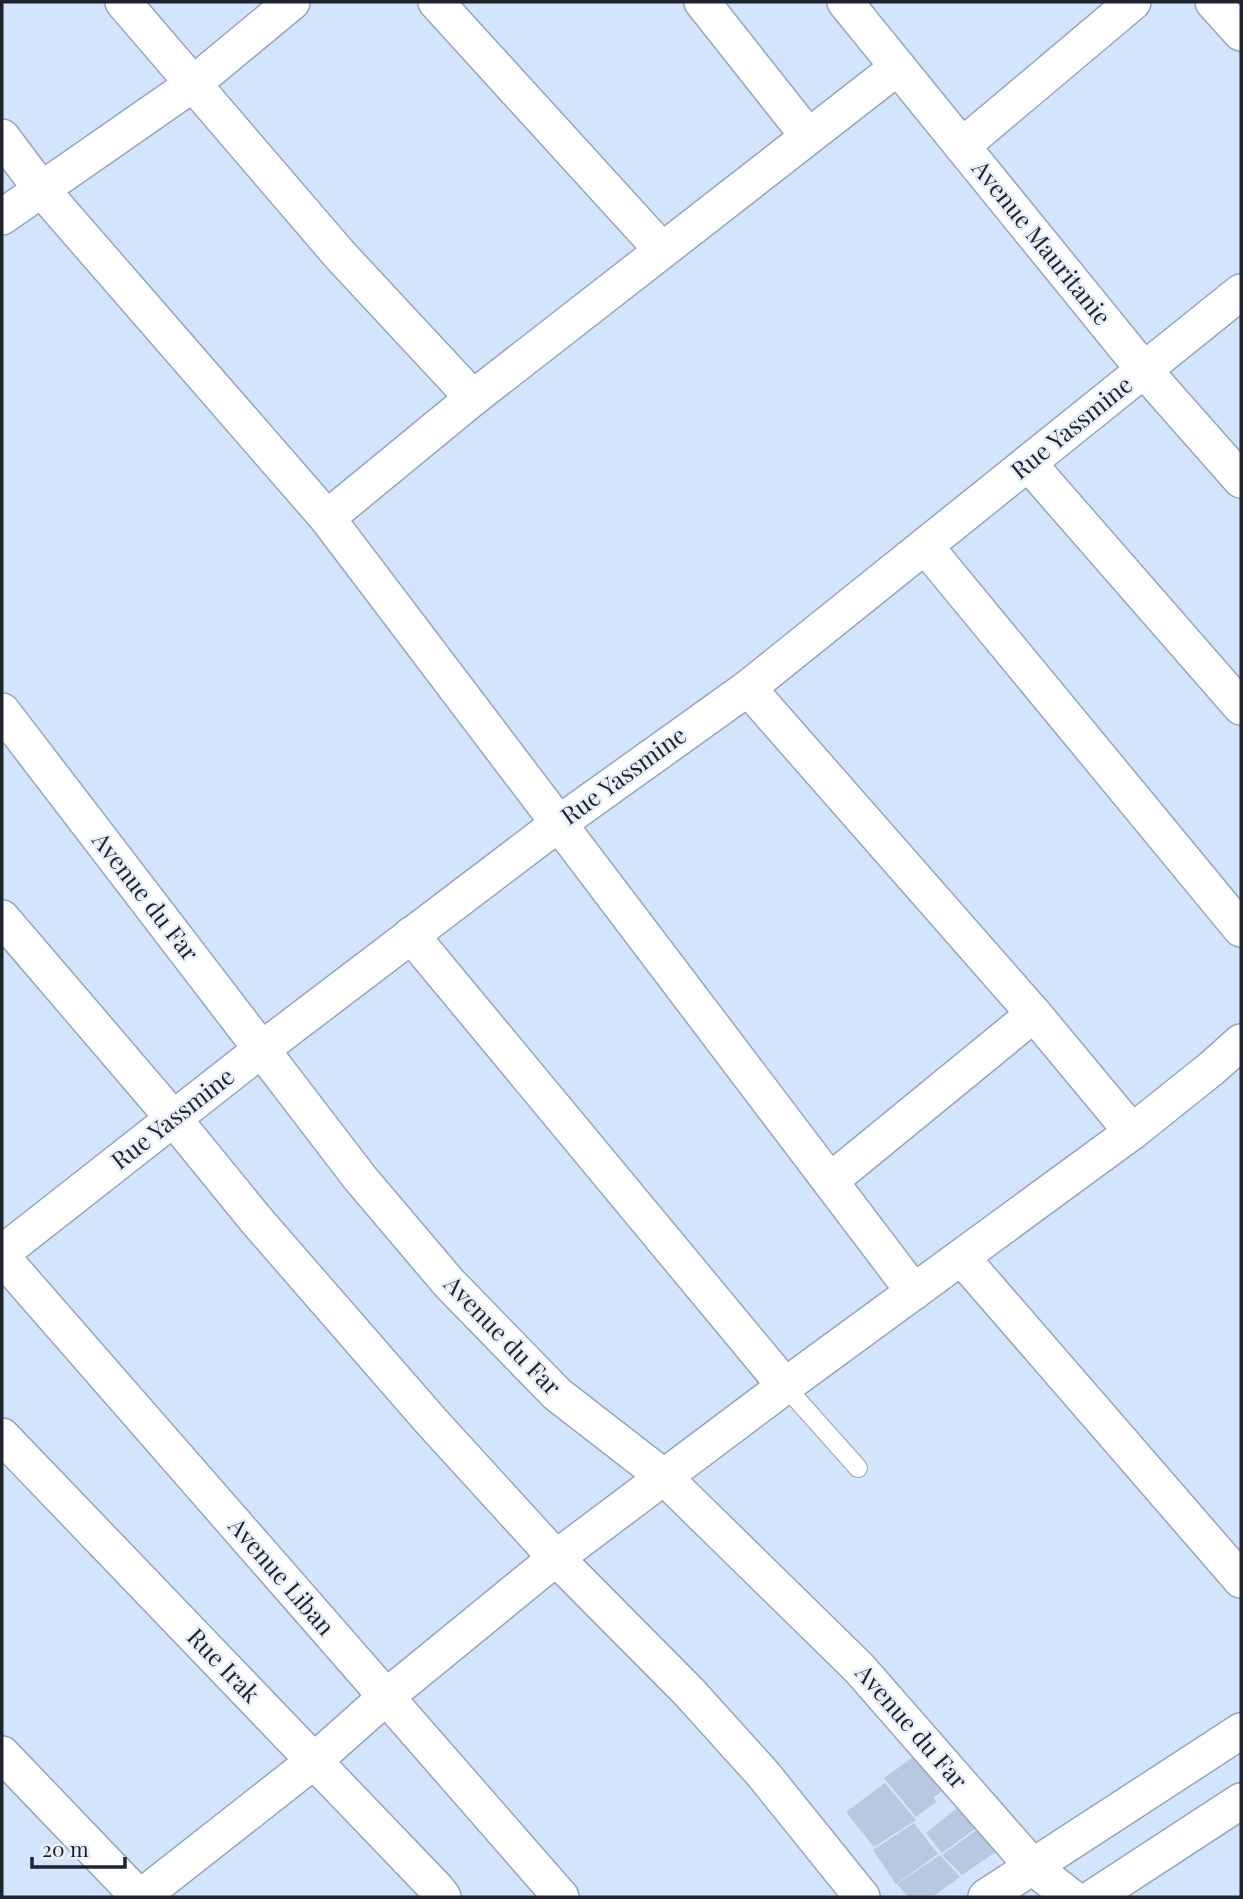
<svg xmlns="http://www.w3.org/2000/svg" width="1243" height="1899" viewBox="0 0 1243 1899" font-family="'Playfair Display',serif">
	<rect width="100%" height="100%" fill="#d3e4fd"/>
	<!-- building -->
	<g fill="#b7c8e0">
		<path d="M923,1750L950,1785L934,1797L936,1802L916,1817L884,1778Z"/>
		<path d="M885,1783L916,1820L874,1847L846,1812Z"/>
		<path d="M962,1804L979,1826L942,1853L926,1833Z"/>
		<path d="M914,1823L938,1854L896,1884L873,1850Z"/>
		<path d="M978,1829L997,1851L962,1875L942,1855Z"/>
		<path d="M940,1855L960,1877L932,1897H908L897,1884Z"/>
	</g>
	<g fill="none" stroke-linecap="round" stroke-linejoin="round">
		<defs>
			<path id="lane" d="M785,1386L858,1468"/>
			<g id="street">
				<path d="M123,2L339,254L473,398"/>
				<path d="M436,2L662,250"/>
				<path d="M702,2L808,136"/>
				<path d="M845,2L1144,370L1241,480"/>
				<path d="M1213,2L1241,33"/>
				<path d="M2,137L41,189L327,518L914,1292"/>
				<path d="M962,146L1133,2"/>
				<path d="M2,217L193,84L292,2"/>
				<path d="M1028,463L1241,707"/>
				<path d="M327,518L473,398L898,67"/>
				<path d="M925,546L1241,929"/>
				<path d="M748,688L1034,1014L1132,1132"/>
				<path d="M2,711L360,1178L449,1283L557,1394L664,1477L859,1668L1034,1868L1071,1897"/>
				<path d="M2,918L173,1118L257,1221L431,1421L556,1558L688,1691L763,1774L862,1897"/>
				<path d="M411,935L785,1386"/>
				<path d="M830,1181L1034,1014"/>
				<path d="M2,1253L262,1049L558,824L748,688L1241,292"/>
				<path d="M2,1257L561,1897"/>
				<path d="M962,1258L1241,1580"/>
				<path d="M2,1436L436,1888L443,1897"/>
				<path d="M2,1754L139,1897"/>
				<path d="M141,1897L314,1761L386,1697L556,1558L785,1386L1132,1132L1212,1068L1241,1042"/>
				<path d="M986,1897L1241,1731"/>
				<path d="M1094,1897L1241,1801"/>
			</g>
		</defs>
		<!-- lane casing -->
		<use href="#lane" stroke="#96a6bd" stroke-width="20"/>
		<!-- street casing -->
		<use href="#street" stroke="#96a6bd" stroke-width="38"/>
		<!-- lane -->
		<use href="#lane" stroke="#fff" stroke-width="18"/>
		<!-- street -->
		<use href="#street" stroke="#fff" stroke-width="35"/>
	</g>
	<g text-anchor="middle" stroke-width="5" stroke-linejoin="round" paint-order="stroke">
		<!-- street labels -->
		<g font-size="24" fill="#1e242d" stroke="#e9f0fa">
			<text transform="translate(1041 243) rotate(51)" y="8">Avenue Mauritanie</text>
			<text transform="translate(1072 428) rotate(-39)" y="8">Rue Yassmine</text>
			<text transform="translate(624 776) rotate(-36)" y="8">Rue Yassmine</text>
			<text transform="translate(145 897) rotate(52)" y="8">Avenue du Far</text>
			<text transform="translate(173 1119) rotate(-38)" y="8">Rue Yassmine</text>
			<text transform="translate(502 1336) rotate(46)" y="8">Avenue du Far</text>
			<text transform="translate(281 1577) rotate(49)" y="8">Avenue Liban</text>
			<text transform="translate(223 1666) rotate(46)" y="8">Rue Irak</text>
			<text transform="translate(911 1727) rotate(49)" y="8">Avenue du Far</text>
		</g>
	</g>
	<!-- border -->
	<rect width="1243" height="1899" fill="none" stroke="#1e242d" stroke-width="7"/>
	<!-- scale -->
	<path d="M32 1857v10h93v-10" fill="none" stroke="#1e242d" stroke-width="3.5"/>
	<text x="42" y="1857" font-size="21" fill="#1e242d" stroke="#e9f0fa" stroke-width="5" paint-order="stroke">20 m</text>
</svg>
